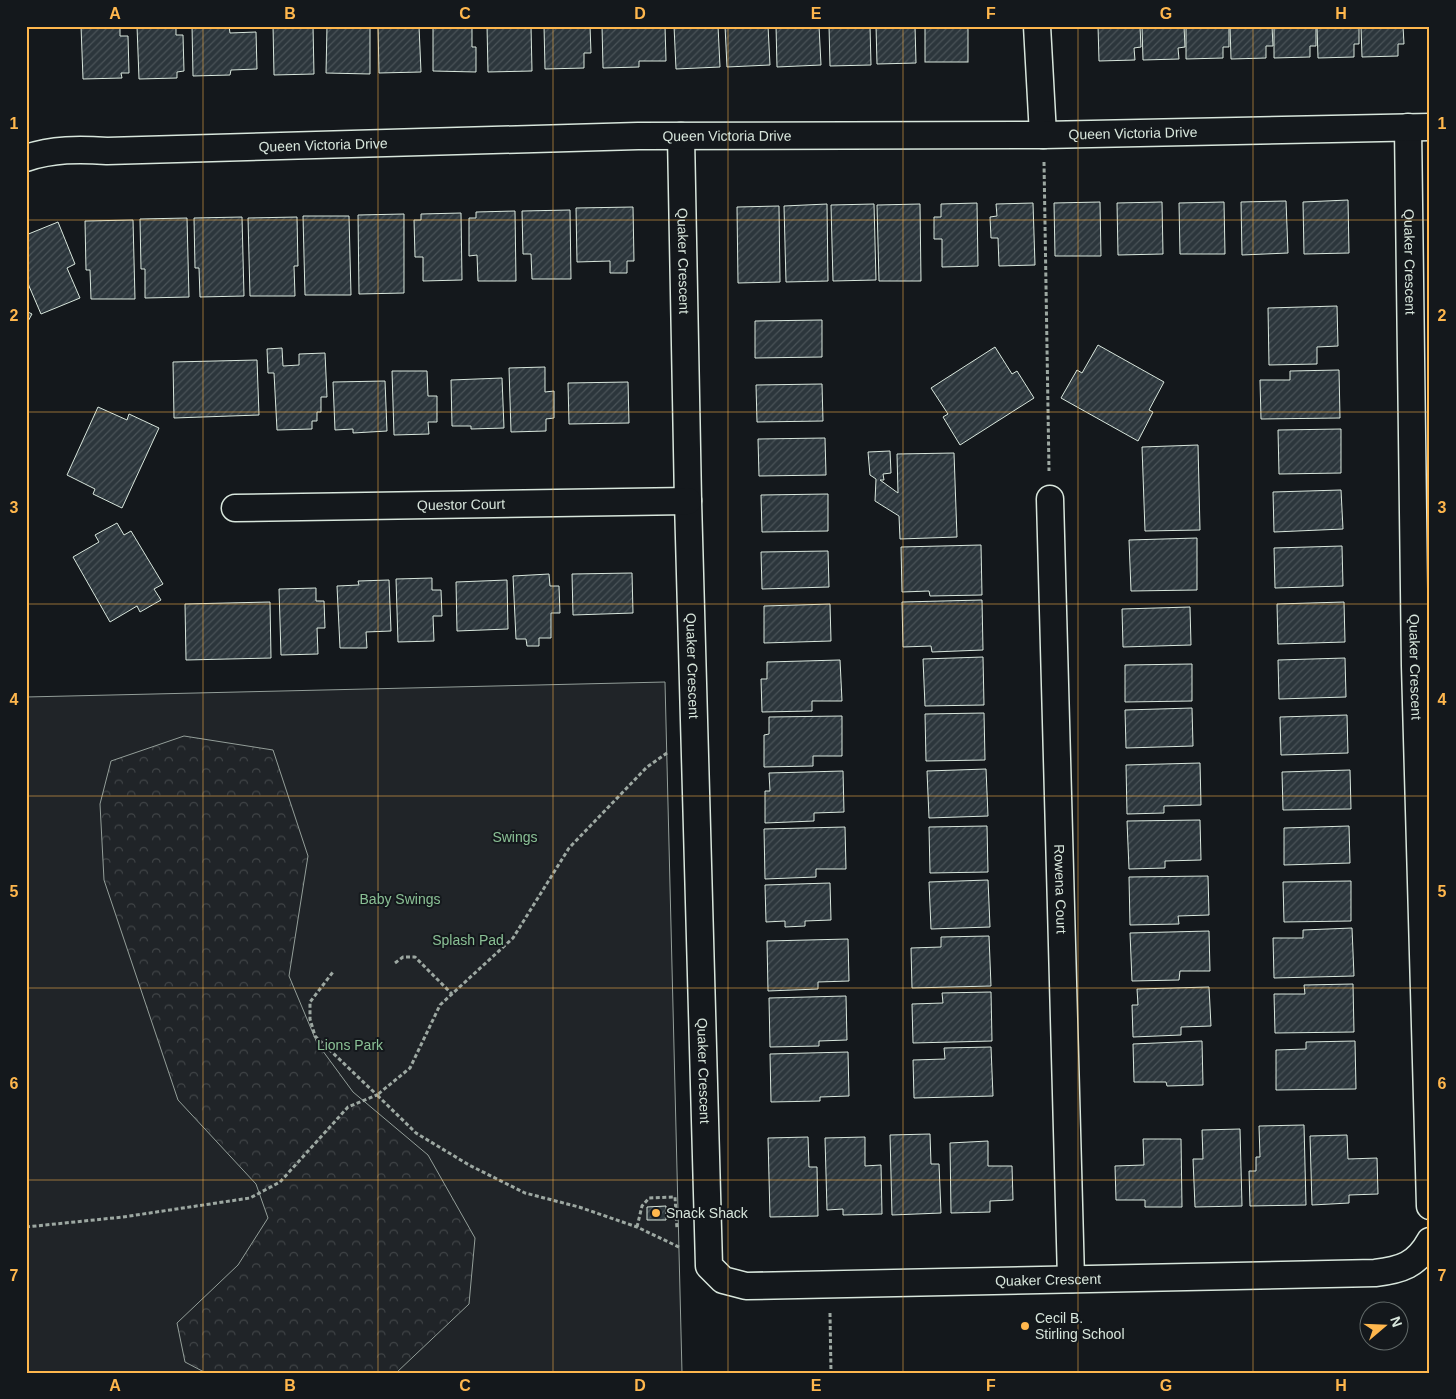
<svg xmlns="http://www.w3.org/2000/svg" width="1456" height="1399" viewBox="0 0 1456 1399" font-family="Arial,sans-serif">
	<defs>
		<pattern id="forest-crowns" width="20" height="18" patternUnits="userSpaceOnUse" patternTransform="scale(1.25)"><rect width="20" height="18" fill="#202428"/><path d="M2 6a3 3 0 1 1 6 0M12 15a3 3 0 1 1 6 0" fill="none" stroke="#404447"/></pattern>
		<pattern id="building-hatch" width="6" height="6" patternUnits="userSpaceOnUse" patternTransform="scale(1.25)"><rect width="6" height="6" fill="#2c363c"/><path d="M-1 1l2-2M0 6l6-6M5 7l2-2" fill="none" stroke="#4a5358"/></pattern>
	</defs>
	<rect width="100%" height="100%" fill="#14181c"/>
	<!-- green -->
	<path fill="#202428" stroke="#939e99" d="M665,682L682,1373H26V697Z"/>
	<!-- forest -->
	<path fill="url(#forest-crowns)" stroke="#939e99" d="M184,736L273,750L308,856L289,976L317,1043L353,1092L428,1155L475,1238L469,1304L396,1373H206L185,1362L177,1323L238,1265L268,1218L256,1184L178,1100L104,880L100,804L111,761Z"/>
	<!-- building -->
	<g fill="url(#building-hatch)" stroke="#d8e6dc">
		<path d="M81,26H120V36H128L129,73H121L122,78L83,79Z"/>
		<path d="M137,26H176V35H183L184,71L177,72V78L139,79Z"/>
		<path d="M192,26H229L230,33L256,32L257,69L231,70L230,75L193,76Z"/>
		<path d="M273,26H313L314,74L274,75Z"/>
		<path d="M327,26H370V74L326,73Z"/>
		<path d="M378,26H419L421,72L379,73Z"/>
		<path d="M433,26H472V47H476V72L433,71Z"/>
		<path d="M487,26H531L532,71L488,72Z"/>
		<path d="M544,26H590L591,53H584V68L545,69Z"/>
		<path d="M602,26H665L666,61H639V67L603,68Z"/>
		<path d="M674,26H718L720,67L676,69Z"/>
		<path d="M725,26H768L770,65L727,67Z"/>
		<path d="M776,26H819L821,65L777,67Z"/>
		<path d="M829,26H870L871,65L830,66Z"/>
		<path d="M876,26H915L916,63L877,64Z"/>
		<rect x="925" y="26" width="43" height="36"/>
		<path d="M1098,26L1140,27L1141,47L1134,48L1135,60L1099,61Z"/>
		<path d="M1142,26H1184L1185,47L1178,48L1179,59L1143,60Z"/>
		<path d="M1186,26H1229V47H1223V58L1186,59Z"/>
		<path d="M1230,26H1272L1273,46H1266V58L1231,59Z"/>
		<path d="M1274,26H1316V46H1310V57L1274,58Z"/>
		<path d="M1317,26H1359V44H1354V57L1318,58Z"/>
		<path d="M1361,26H1403L1404,44H1398V56L1362,57Z"/>
		<path d="M1348,200L1349,253L1304,254L1303,202Z"/>
		<path d="M1286,201L1288,253L1242,255L1241,202Z"/>
		<path d="M1100,202L1101,256H1055L1054,203Z"/>
		<path d="M1162,202L1163,254L1118,255L1117,203Z"/>
		<path d="M1224,202L1225,254H1180L1179,203Z"/>
		<path d="M977,203L978,266L942,267V239H934V217H941V204Z"/>
		<path d="M1033,203L1035,265L999,266L998,238H991L990,217L997,216L996,204Z"/>
		<path d="M827,204L828,281L786,282L784,206Z"/>
		<path d="M874,204L876,280L833,281L831,205Z"/>
		<path d="M920,204L921,281H879L877,205Z"/>
		<path d="M779,206L780,282L738,283L737,207Z"/>
		<path d="M633,207L634,261H627V273H610V261L577,262L576,208Z"/>
		<path d="M570,210L571,279H532L531,254H523L522,211Z"/>
		<path d="M515,211L516,281H478L477,255L469,256V218H476V212Z"/>
		<path d="M461,213L462,280L423,281V257H415L414,220H421V214Z"/>
		<path d="M404,214V293L359,294L358,215Z"/>
		<path d="M303,216H349L351,295H305Z"/>
		<path d="M242,217L244,296L200,297L199,268H195L194,218Z"/>
		<path d="M297,217L298,266H294L295,296H250L248,218Z"/>
		<path d="M187,218L189,297L145,298V269H141L140,219Z"/>
		<path d="M133,220L135,299H91L90,270H86L85,221Z"/>
		<path d="M58,222L75,264L67,268L80,298L41,314L26,279V235Z"/>
		<path d="M1337,306L1338,346L1317,347V364L1269,365L1268,308Z"/>
		<path d="M26,311L32,314L26,325Z"/>
		<path d="M822,320V357L755,358V321Z"/>
		<path d="M1098,345L1164,382L1149,410L1153,412L1138,441L1061,398L1077,370L1082,373Z"/>
		<path d="M995,347L1012,374L1017,371L1034,398L960,445L943,417L948,414L931,388Z"/>
		<path d="M282,348L283,366L299,365V354L325,353L327,397H321V412H317V421H312V429L277,430L274,373H268L267,349Z"/>
		<path d="M257,360L259,415L174,418L173,362Z"/>
		<path d="M545,367V392L554,391V418L546,419V431L511,432L509,368Z"/>
		<path d="M1339,370L1340,418L1261,419L1260,380H1290V371Z"/>
		<path d="M392,371H427L428,396H437V422H428L429,434L394,435Z"/>
		<path d="M502,378L504,428L471,429V426H452L451,380Z"/>
		<path d="M385,381L387,431L353,433V429L335,430L333,382Z"/>
		<path d="M628,382L629,423L569,424L568,383Z"/>
		<path d="M822,384L823,421L757,422L756,385Z"/>
		<path d="M98,407L127,420L129,414L159,428L122,508L93,494L95,489L67,475Z"/>
		<path d="M1341,429V473L1279,474L1278,430Z"/>
		<path d="M825,438L826,475L759,476L758,439Z"/>
		<path d="M1198,445L1200,530L1145,531L1142,447Z"/>
		<path d="M890,451L891,473L883,474L884,480H880L898,493L897,454L954,453L957,537L900,539L899,516L875,501L876,479L870,475L868,452Z"/>
		<path d="M1341,490L1343,529L1274,532L1273,492Z"/>
		<path d="M828,494V531L762,532L761,495Z"/>
		<path d="M117,523L124,535L131,531L163,584L154,589L161,600L140,612L137,606L110,622L73,557L99,542L95,535Z"/>
		<path d="M1197,538V590L1131,591L1129,540Z"/>
		<path d="M981,545L982,595L930,596L929,591L902,592L901,547Z"/>
		<path d="M1342,546L1343,586L1275,588L1274,548Z"/>
		<path d="M828,551L829,587L762,589L761,552Z"/>
		<path d="M632,573L633,613L573,615L572,574Z"/>
		<path d="M549,574L550,586H559L560,613H551V638H539V646H527L526,639H516L513,576Z"/>
		<path d="M432,578V590H441L442,616H433L434,641L398,642L396,579Z"/>
		<path d="M389,580L391,631L366,632L367,648H340L337,586L359,585L358,581Z"/>
		<path d="M507,580L508,629L457,631L456,582Z"/>
		<path d="M316,588V601H324L325,628H317L318,654L281,655L279,589Z"/>
		<path d="M982,600L983,650L932,652L931,646L903,647L902,602Z"/>
		<path d="M270,602L271,658L186,660L185,604Z"/>
		<path d="M1344,602L1345,642L1278,644L1277,604Z"/>
		<path d="M830,604L831,641L764,643V606Z"/>
		<path d="M1190,607L1191,645L1123,647L1122,609Z"/>
		<path d="M983,657L984,705L925,706L923,659Z"/>
		<path d="M1345,658L1346,697L1279,699L1278,660Z"/>
		<path d="M840,660L842,701H812V711L762,712L761,679H767V662Z"/>
		<path d="M1192,664V701L1125,702V665Z"/>
		<path d="M1192,708L1193,746L1126,748L1125,710Z"/>
		<path d="M984,713L985,760L926,761L925,714Z"/>
		<path d="M1347,715L1348,753L1281,755L1280,717Z"/>
		<path d="M842,716V756H813V766L764,767V735L769,734V717Z"/>
		<path d="M1200,763L1201,805L1164,806V813L1127,814L1126,765Z"/>
		<path d="M986,769L988,816L929,818L927,771Z"/>
		<path d="M1350,770L1351,809L1283,810L1282,772Z"/>
		<path d="M843,771L844,812L814,813V821L765,823V791H770L769,773Z"/>
		<path d="M1200,820L1201,860L1165,861V868L1129,869L1127,821Z"/>
		<path d="M987,826L988,872L930,873L929,827Z"/>
		<path d="M1349,826L1350,863L1284,865V828Z"/>
		<path d="M845,827L846,869H816V877L765,879L764,829Z"/>
		<path d="M1208,876L1209,915L1178,916L1179,924L1130,925L1129,877Z"/>
		<path d="M988,880L990,927L931,929L929,882Z"/>
		<path d="M1351,881V921L1284,922L1283,882Z"/>
		<path d="M830,883L831,920L805,921V926L785,927V921L766,922L765,885Z"/>
		<path d="M1352,928L1354,976L1274,978L1273,938H1303V930Z"/>
		<path d="M1209,931L1210,971H1180L1179,980L1132,981L1130,933Z"/>
		<path d="M989,936L991,986L912,988L911,948L941,947V937Z"/>
		<path d="M848,939L849,981L818,982V989L768,991L767,941Z"/>
		<path d="M1353,984L1354,1032L1275,1033L1274,994H1305L1304,985Z"/>
		<path d="M1209,987L1211,1026L1181,1027V1035L1133,1037L1132,1005H1138L1137,989Z"/>
		<path d="M991,992L992,1041L913,1043L912,1004L943,1003L942,993Z"/>
		<path d="M846,996L847,1040L819,1041V1046L770,1047L769,998Z"/>
		<path d="M1202,1041L1203,1085L1167,1086L1166,1082H1134L1133,1044Z"/>
		<path d="M1355,1041L1356,1089L1276,1090V1050L1306,1049V1042Z"/>
		<path d="M991,1047L993,1096L914,1098L913,1060L945,1059L944,1048Z"/>
		<path d="M848,1052L849,1096L820,1097V1101L771,1102L770,1054Z"/>
		<path d="M1304,1125L1306,1205L1250,1206L1249,1171H1256V1157H1260L1259,1126Z"/>
		<path d="M1240,1129L1242,1206L1195,1207L1193,1159H1203L1202,1130Z"/>
		<path d="M930,1134L931,1164H939L941,1213L892,1215L890,1135Z"/>
		<path d="M1347,1135L1348,1159L1377,1158L1378,1194L1349,1195V1203L1312,1205L1310,1136Z"/>
		<path d="M808,1137L809,1167H817L818,1216L770,1217L768,1138Z"/>
		<path d="M865,1137V1166L881,1165L882,1214L843,1215V1209L827,1210L825,1138Z"/>
		<path d="M1143,1139H1181L1182,1207H1145V1200H1116L1115,1166L1144,1165Z"/>
		<path d="M988,1141V1166H1012L1013,1200L990,1201V1212L951,1213L950,1143Z"/>
		<path d="M666,1206V1220H647V1207Z"/>
	</g>
	<g fill="none" stroke-linecap="round" stroke-linejoin="round">
		<defs>
			<g id="street">
				<path d="M1037,26L1043,135"/>
				<path id="s1" d="M1408,127L1415,666L1430,1206"/>
				<path id="s2" d="M681,136L688,501L709,1266L723,1280L746,1286L1375,1273C1401,1270 1417,1265 1430,1241"/>
				<path id="s3" d="M26,158C53,149 79,149 107,151L638,136L1043,135L1430,127"/>
				<path id="s4" d="M1050,499L1071,1279"/>
				<path id="s5" d="M235,508L688,501"/>
			</g>
		</defs>
		<!-- street casing -->
		<use href="#street" stroke="#d8e6dc" stroke-width="29"/>
		<!-- path -->
		<g stroke="#9da8a2" stroke-width="3" stroke-dasharray="4 2.5" stroke-linecap="butt">
			<path d="M1044,162L1049,471"/>
			<path d="M667,753L647,767L569,848L513,938L440,1005L410,1068L377,1095L416,1133L469,1165L525,1193L579,1207L637,1227L681,1248"/>
			<path d="M395,963L403,957H415L452,994"/>
			<path d="M26,1227L123,1217L250,1198L280,1182L348,1107L377,1095L315,1036L310,1019V1002L333,972"/>
			<path d="M637,1227L642,1206L649,1198L675,1197L677,1229"/>
			<path d="M830,1313L831,1373"/>
		</g>
		<!-- street -->
		<use href="#street" stroke="#14181c" stroke-width="26"/>
	</g>
	<!-- grid -->
	<path fill="none" stroke="#ffb74d" stroke-width="1" stroke-opacity="0.55" d="M203,26V1373M378,26V1373M553,26V1373M728,26V1373M903,26V1373M1078,26V1373M1253,26V1373M26,220H1430M26,412H1430M26,604H1430M26,796H1430M26,988H1430M26,1180H1430"/>
	<!-- markers -->
	<g fill="#ffb74d" stroke="#14181c" stroke-width="2">
		<circle cx="656" cy="1213" r="5"/>
		<circle cx="1025" cy="1326" r="5"/>
	</g>
	<g text-anchor="middle" stroke-width="4" stroke-linejoin="round" paint-order="stroke">
		<!-- street labels -->
		<g font-size="14" fill="#d8e6dc" stroke="#14181c">
			<text dy="5" stroke="none"><textPath href="#s3" startOffset="1108">Queen Victoria Drive</textPath></text>
			<text dy="5" stroke="none"><textPath href="#s3" startOffset="702">Queen Victoria Drive</textPath></text>
			<text dy="5" stroke="none"><textPath href="#s3" startOffset="298">Queen Victoria Drive</textPath></text>
			<text dy="5" stroke="none"><textPath href="#s2" startOffset="125">Quaker Crescent</textPath></text>
			<text dy="5" stroke="none"><textPath href="#s1" startOffset="135">Quaker Crescent</textPath></text>
			<text dy="5" stroke="none"><textPath href="#s5" startOffset="226">Questor Court</textPath></text>
			<text dy="5" stroke="none"><textPath href="#s2" startOffset="530">Quaker Crescent</textPath></text>
			<text dy="5" stroke="none"><textPath href="#s1" startOffset="540">Quaker Crescent</textPath></text>
			<text dy="5" stroke="none"><textPath href="#s4" startOffset="390">Rowena Court</textPath></text>
			<text dy="5" stroke="none"><textPath href="#s2" startOffset="935">Quaker Crescent</textPath></text>
			<text dy="5" stroke="none"><textPath href="#s2" startOffset="1476">Quaker Crescent</textPath></text>
		</g>
		<!-- park labels -->
		<g font-size="14" fill="#8ac095" stroke="#14181c">
			<text x="515" y="842">Swings</text>
			<text x="400" y="904">Baby Swings</text>
			<text x="468" y="945">Splash Pad</text>
			<text x="350" y="1050">Lions Park</text>
		</g>
		<!-- poi labels -->
		<g font-size="14" fill="#d8e6dc" stroke="#14181c" text-anchor="start">
			<text x="666" y="1218">Snack Shack</text>
			<text x="1035" y="1323">Cecil B.<tspan x="1035" dy="16">Stirling School</tspan></text>
		</g>
	</g>
	<!-- border -->
	<rect width="1456" height="1399" fill="none" stroke="#14181c" stroke-width="55"/>
	<!-- north arrow -->
	<g transform="translate(1384 1326) rotate(71)"><circle r="24" fill="#14181c" stroke="#626a69"/>
	<path d="M0-4L9 19L0 12L-9 19Z" fill="#ffb74d"/>
	<text y="-8" font-size="14" font-weight="bold" text-anchor="middle" fill="#d8e6dc">N</text>
	</g>
	<rect x="28" y="28" width="1400" height="1344" fill="none" stroke="#ffb74d" stroke-width="2"/>
	<g font-size="16" text-anchor="middle" font-weight="bold" fill="#ffb74d">
		<text x="115" y="19">A</text>
		<text x="290" y="19">B</text>
		<text x="465" y="19">C</text>
		<text x="640" y="19">D</text>
		<text x="816" y="19">E</text>
		<text x="991" y="19">F</text>
		<text x="1166" y="19">G</text>
		<text x="1341" y="19">H</text>
		<text x="14" y="129">1</text>
		<text x="1442" y="129">1</text>
		<text x="14" y="321">2</text>
		<text x="1442" y="321">2</text>
		<text x="14" y="513">3</text>
		<text x="1442" y="513">3</text>
		<text x="14" y="705">4</text>
		<text x="1442" y="705">4</text>
		<text x="14" y="897">5</text>
		<text x="1442" y="897">5</text>
		<text x="14" y="1089">6</text>
		<text x="1442" y="1089">6</text>
		<text x="14" y="1281">7</text>
		<text x="1442" y="1281">7</text>
		<text x="115" y="1391">A</text>
		<text x="290" y="1391">B</text>
		<text x="465" y="1391">C</text>
		<text x="640" y="1391">D</text>
		<text x="816" y="1391">E</text>
		<text x="991" y="1391">F</text>
		<text x="1166" y="1391">G</text>
		<text x="1341" y="1391">H</text>
	</g>
</svg>
